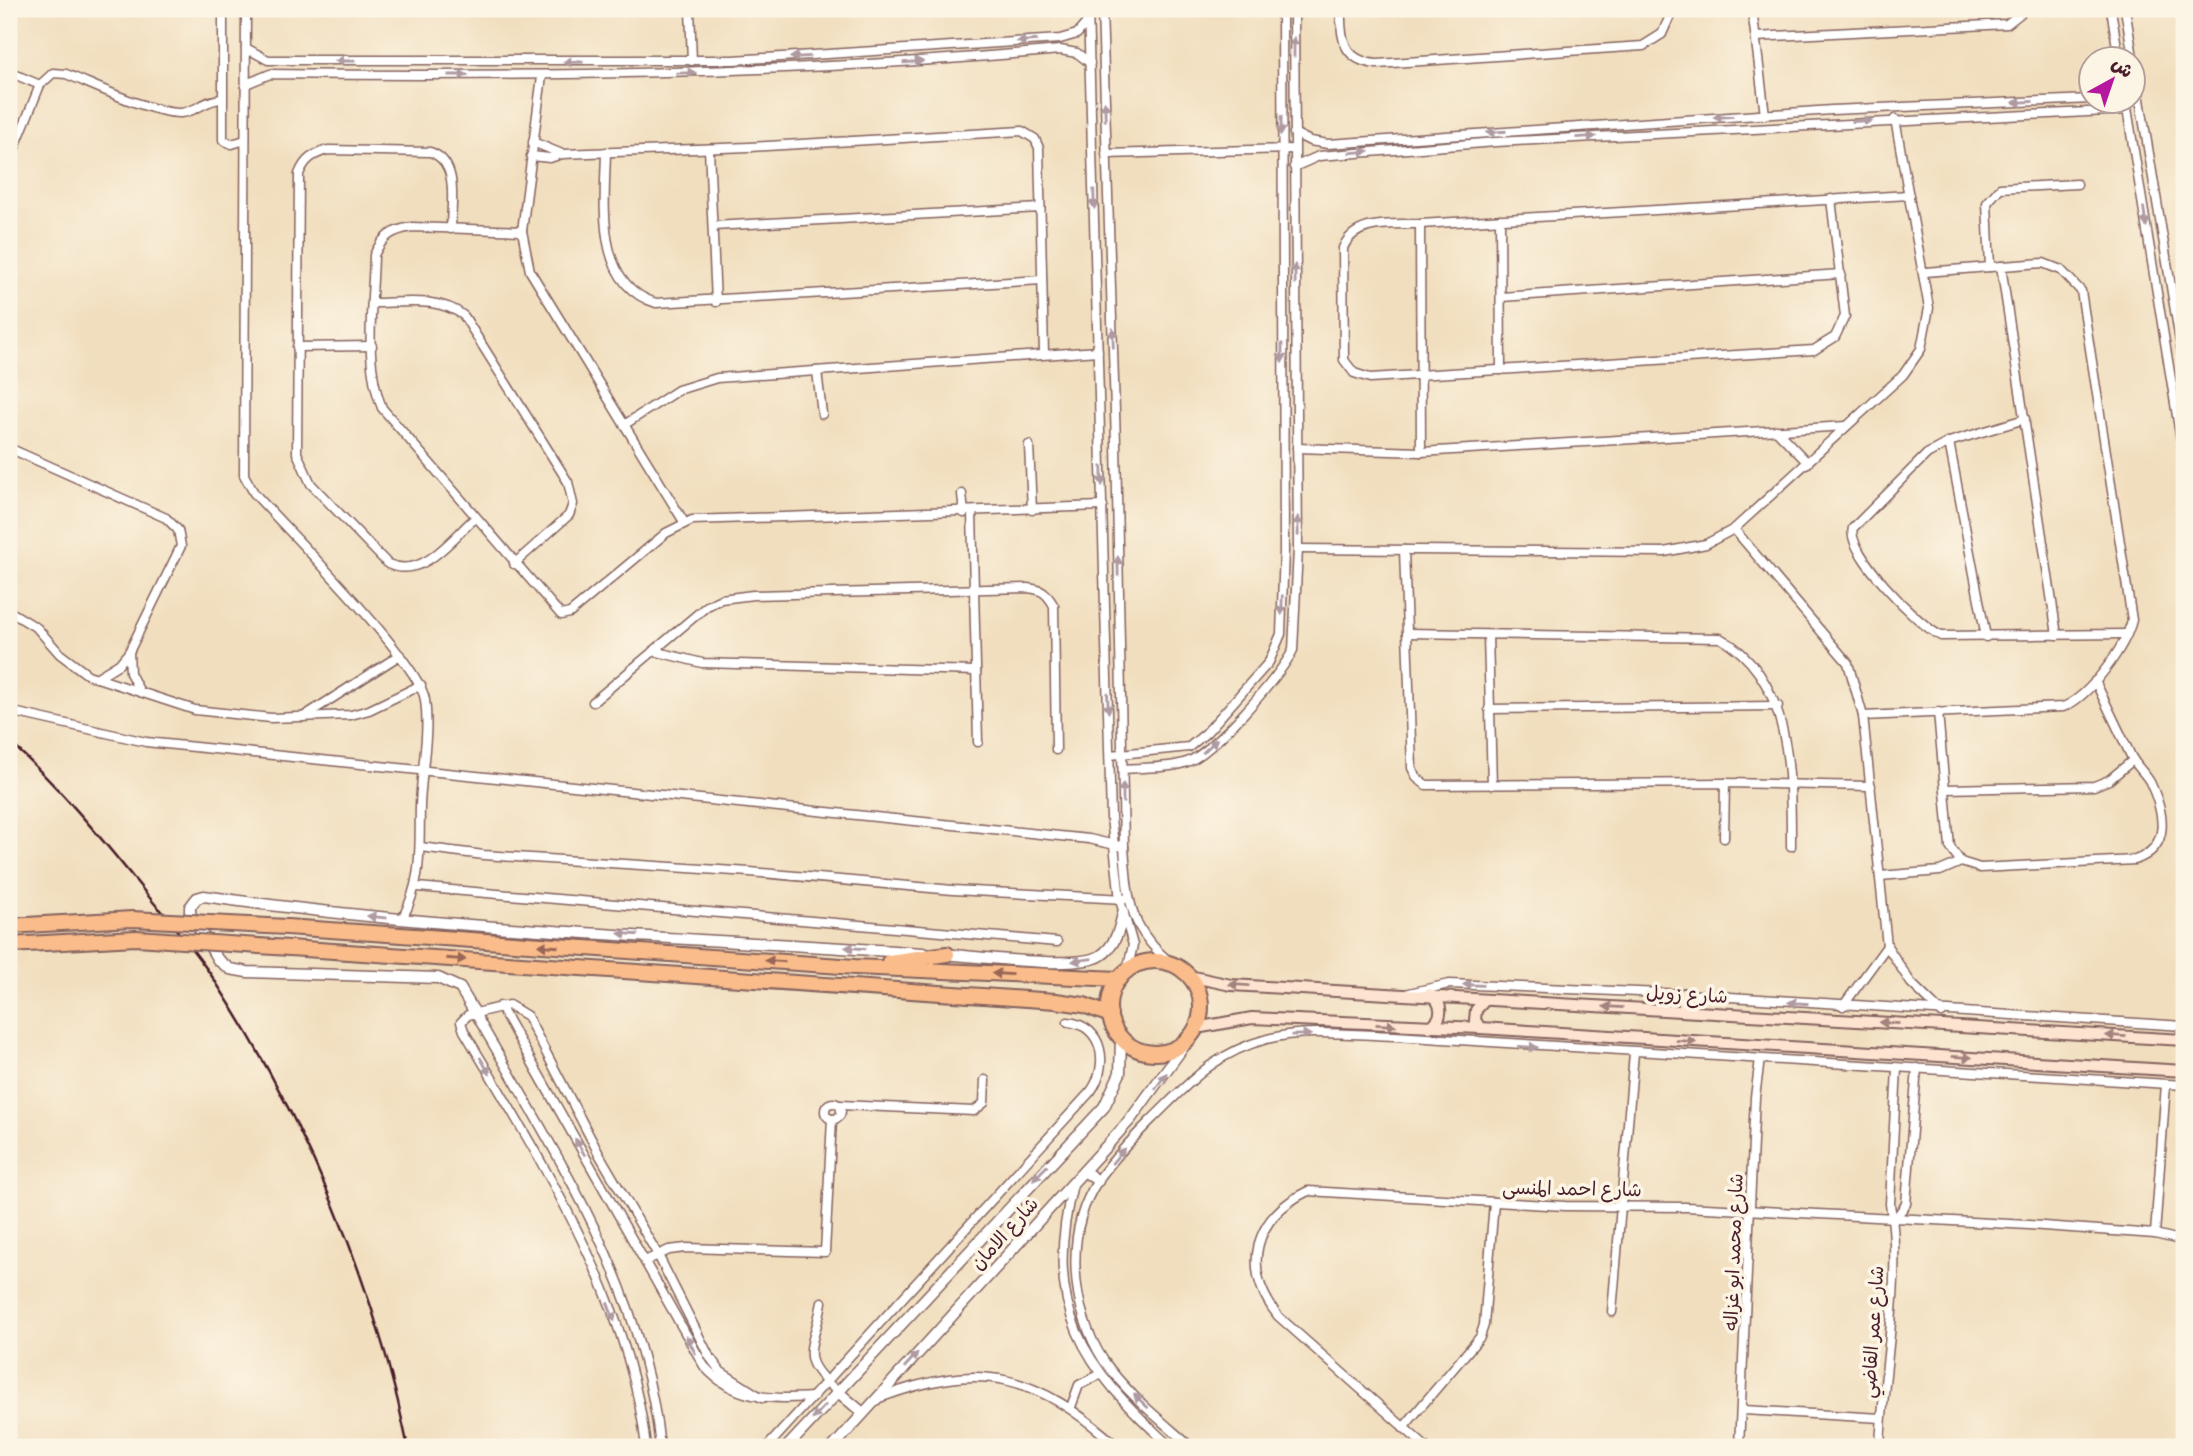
<svg xmlns="http://www.w3.org/2000/svg" width="2193" height="1456" viewBox="0 0 2193 1456" font-family="Delius,'Playpen Sans Arabic',sans-serif">
	<rect width="100%" height="100%" fill="#fcf5e5"/>
	<filter id="ink" filterUnits="userSpaceOnUse"><feTurbulence type="fractalNoise" baseFrequency=".0143" numOctaves="2"/><feDisplacementMap in="SourceGraphic" scale="14" xChannelSelector="R" yChannelSelector="G"/><feConvolveMatrix kernelMatrix="1 2 1 2 8 2 1 2 1" color-interpolation-filters="sRGB"/></filter>
	<filter id="wash" filterUnits="userSpaceOnUse"><feTurbulence type="fractalNoise" baseFrequency=".00686" numOctaves="4" result="noise"/><feDisplacementMap in="SourceGraphic" scale="28" xChannelSelector="R" yChannelSelector="G"/><feGaussianBlur stdDeviation="1.57" result="paint"/><feColorMatrix in="noise" values="0 0 0 0 0 0 0 0 0 0 0 0 0 0 0 0 0 1.4 0 .05"/><feComposite in="paint" operator="in"/></filter>
	<g filter="url(#wash)">
		<rect width="100%" height="100%" fill="#f1debe"/>
	</g>
	<g filter="url(#ink)">
		<g fill="none" stroke-linecap="round" stroke-linejoin="round">
			<defs>
				<g id="minor">
					<path d="M223,9V140L232,144L245,140"/>
					<path d="M246,9L244,475L254,493C286,529 420,662 425,700C430,734 421,771 420,806C419,849 423,880 402,919"/>
					<path d="M690,9L692,61"/>
					<path d="M1088,9L1111,818L1120,900L1133,945L1127,971"/>
					<path d="M1102,9L1116,443L1124,847C1128,902 1129,931 1175,966"/>
					<path d="M1341,9C1340,38 1343,61 1377,64L1643,46L1662,34L1673,9"/>
					<path d="M1752,9L1765,115"/>
					<path d="M2111,9L2119,60"/>
					<path d="M2125,9L2184,365"/>
					<path d="M1756,37L2007,24L2026,9"/>
					<path d="M246,48L268,60H733L1060,39L1077,34L1088,21"/>
					<path d="M9,72L40,85"/>
					<path d="M542,76L522,231L530,271L684,522"/>
					<path d="M246,84L270,74C534,77 797,74 1060,50L1077,53L1090,63"/>
					<path d="M2126,102L2184,459"/>
					<path d="M1294,133L1310,141L1328,144L1832,110L2092,99"/>
					<path d="M533,142L562,154"/>
					<path d="M709,149L716,302"/>
					<path d="M606,152C605,203 594,284 656,303L1042,280"/>
					<path d="M1106,154L1294,149"/>
					<path d="M531,156L550,158L562,154L749,147L1022,131L1035,139L1039,148L1044,353"/>
					<path d="M9,162L40,85L53,73L66,74C94,85 153,114 181,113C196,112 206,99 222,99"/>
					<path d="M1294,167L1319,156L1496,142L2127,110"/>
					<path d="M1831,199L1845,316L1835,337L1814,350L1370,378L1354,373L1344,360L1343,248C1355,219 1393,225 1420,224L1909,195"/>
					<path d="M1500,219L1501,370"/>
					<path d="M1420,224L1421,452"/>
					<path d="M713,226L1040,208"/>
					<path d="M451,229C451,203 460,162 430,152L328,150C313,154 305,159 299,174L297,453L311,484L388,564C423,580 451,539 475,518"/>
					<path d="M522,231L412,227C392,230 383,236 374,255C373,304 363,362 382,408L561,615L570,613L666,533L692,520L1103,506"/>
					<path d="M2001,266L2057,635"/>
					<path d="M1990,267L1987,203L2000,188L2077,184"/>
					<path d="M1501,297L1841,274"/>
					<path d="M373,303C402,303 439,296 464,316L568,482L573,504L569,515L514,564"/>
					<path d="M297,347L372,346"/>
					<path d="M817,371L822,414"/>
					<path d="M2025,419L1949,442L1927,454L1853,528C1845,551 1919,626 1941,636L2127,634"/>
					<path d="M624,425L678,390L717,378L1098,351"/>
					<path d="M1776,430L1808,463"/>
					<path d="M1949,442L1986,637"/>
					<path d="M1029,445L1032,510"/>
					<path d="M9,448L166,518L178,530L181,546L129,652L119,664L96,678"/>
					<path d="M1297,448L1421,452L1846,426"/>
					<path d="M962,494L964,513"/>
					<path d="M972,513L978,742"/>
					<path d="M1734,529L1848,663L1863,716L1887,946L1911,983L1942,1013"/>
					<path d="M1298,549L1664,552L1706,544L1734,529L1903,375L1921,349L1929,308L1895,119"/>
					<path d="M1404,550L1412,768L1417,778L1426,785L1725,783L1871,786"/>
					<path d="M9,611L37,628L60,654L88,675L195,710L271,718L351,715L369,710L421,685"/>
					<path d="M1407,633L1720,638C1792,677 1791,775 1791,846"/>
					<path d="M1488,635L1492,785"/>
					<path d="M654,651L702,663L976,671"/>
					<path d="M129,652L130,673L140,692"/>
					<path d="M593,702L707,606L721,599L753,595L1027,588C1041,589 1047,593 1054,606L1056,750"/>
					<path d="M1489,709L1778,706"/>
					<path d="M9,711L146,742L1089,839L1124,847"/>
					<path d="M1938,712L1950,847L1961,862L1980,868L2135,860C2172,847 2164,812 2150,782C2145,773 2136,766 2131,756C2119,731 2107,706 2095,681"/>
					<path d="M1863,716L2063,707C2089,697 2125,648 2132,620L2081,291L2061,270L2043,263L1925,272"/>
					<path d="M303,717L400,655"/>
					<path d="M1110,755L1189,747L1206,733L1269,662L1281,634L1284,550L1282,9"/>
					<path d="M1123,769C1143,767 1168,769 1187,762C1212,754 1282,674 1293,650L1298,549L1294,9"/>
					<path d="M1945,789L2094,786L2109,780L2133,760"/>
					<path d="M1724,838L1725,783"/>
					<path d="M420,847L484,855L750,872L953,890L1125,899"/>
					<path d="M1880,876L1940,871L1961,862"/>
					<path d="M417,887L1057,942"/>
					<path d="M1409,993L1449,984L1684,994L2184,1026"/>
					<path d="M500,1006L704,1366C735,1401 771,1399 814,1397"/>
					<path d="M1843,1006L1887,946"/>
					<path d="M475,1013C555,1154 643,1282 660,1447"/>
					<circle cx="833" cy="1111" r="8"/>
					<path d="M840,1105L974,1111L984,1103L985,1080"/>
					<path d="M1073,1184C1042,1308 1082,1366 1171,1447"/>
					<path d="M1895,1219L1906,1204L1917,1068"/>
					<path d="M2155,1234L2166,1084"/>
					<path d="M645,1261L669,1250L686,1248L825,1252L832,1119"/>
					<path d="M822,1302C814,1350 795,1356 837,1391"/>
					<path d="M1612,1312L1634,1053"/>
					<path d="M879,1398C983,1359 1036,1374 1118,1447"/>
					<path d="M1071,1407L1079,1385L1099,1375"/>
					<path d="M1743,1410L1881,1418"/>
					<path d="M1403,1428L1480,1337L1484,1325L1494,1202"/>
					<path d="M646,1447C629,1295 540,1160 464,1031L461,1022L468,1015L509,1005L527,1016L599,1154L658,1255L709,1356L721,1372L762,1398"/>
					<path d="M767,1447L1091,1091C1109,1066 1104,1026 1068,1022"/>
					<path d="M1191,1447C1162,1421 1127,1394 1104,1361C1071,1311 1063,1231 1099,1179C1114,1158 1133,1138 1151,1120C1189,1083 1214,1053 1267,1039C1307,1028 1354,1035 1395,1036L2184,1085"/>
					<path d="M1426,1447L1278,1316C1241,1268 1253,1218 1308,1191L1565,1206L1686,1207L2029,1225L2155,1234L2184,1241"/>
					<path d="M1739,1447L1755,1097L1760,1059"/>
					<path d="M1880,1447C1883,1371 1903,1277 1890,1204L1897,1068"/>
				</g>
				<g id="tertiary">
					<path d="M942,954C974,956 1076,970 1100,956C1115,947 1120,928 1123,913"/>
					<path d="M475,1013L460,988L438,978L247,972L230,969L218,960L190,913V907L197,898L204,896C441,931 684,937 923,953"/>
					<path d="M1084,1171L1098,1181"/>
					<path d="M837,1391L863,1413"/>
					<path d="M787,1447L1104,1107L1120,1073L1121,1037"/>
					<path d="M833,1447L1130,1120L1192,1035"/>
				</g>
				<g id="secondary">
					<path d="M1189,976L1231,985L2184,1040"/>
					<path d="M1684,1011V994"/>
					<path d="M1429,1027C1444,1019 1444,1003 1429,994"/>
					<path d="M1196,1028L1252,1018L1480,1028L2184,1071"/>
					<path d="M1480,1028L1475,1020L1476,1010L1485,1000"/>
				</g>
				<g id="motorway">
					<path d="M287,927L855,967L1119,979"/>
					<path d="M290,948L1056,1001L1084,1005L1110,1015"/>
					<circle cx="1155" cy="1007" r="46"/>
					<path d="M889,962L947,954"/>
				</g>
			</defs>
			<!-- minor casing -->
			<use href="#minor" stroke="#84625e" stroke-width="11"/>
			<!-- tertiary casing -->
			<use href="#tertiary" stroke="#84625e" stroke-width="13"/>
			<!-- secondary casing -->
			<use href="#secondary" stroke="#84625e" stroke-width="14"/>
			<!-- motorway casing -->
			<use href="#motorway" stroke="#84625e" stroke-width="18"/>
			<!-- minor -->
			<use href="#minor" stroke="#fff" stroke-width="8"/>
			<!-- tertiary -->
			<use href="#tertiary" stroke="#fff" stroke-width="10"/>
			<!-- secondary -->
			<use href="#secondary" stroke="#fde4d0" stroke-width="10"/>
			<!-- motorway -->
			<use href="#motorway" stroke="#f9bc8a" stroke-width="14"/>
			<!-- rail -->
			<path stroke="#4a1f2b" stroke-width="2.5" d="M9,741C57,785 99,835 140,886C165,917 193,947 215,981C306,1121 375,1283 408,1447"/>
			<defs>
				<g id="motorway-bridge">
					<path d="M9,926L132,919L287,927"/>
					<path d="M9,945L136,938L290,948"/>
				</g>
			</defs>
			<!-- motorway-bridge casing -->
			<use href="#motorway-bridge" stroke="#84625e" stroke-width="18" stroke-linecap="butt"/>
			<!-- motorway-bridge -->
			<use href="#motorway-bridge" stroke="#f9bc8a" stroke-width="14"/>
		</g>
		<!-- one-way arrows -->
		<defs><path id="oneway-solid" d="M-6-.8H1V-3.2L6.5 0L1 3.2V.8H-6Z" transform="scale(1.75)"/></defs>
		<g fill="#ae9aa0">
			<use href="#oneway-solid" transform="translate(1027 41) rotate(176)"/>
			<use href="#oneway-solid" transform="translate(1294 47) rotate(-90)"/>
			<use href="#oneway-solid" transform="translate(800 57) rotate(177)"/>
			<use href="#oneway-solid" transform="translate(345 61) rotate(-180)"/>
			<use href="#oneway-solid" transform="translate(573 62) rotate(-180)"/>
			<use href="#oneway-solid" transform="translate(913 62) rotate(-4)"/>
			<use href="#oneway-solid" transform="translate(686 73) rotate(-1)"/>
			<use href="#oneway-solid" transform="translate(458 75)"/>
			<use href="#oneway-solid" transform="translate(2023 102) rotate(177)"/>
			<use href="#oneway-solid" transform="translate(1105 111) rotate(-92)"/>
			<use href="#oneway-solid" transform="translate(1723 117) rotate(177)"/>
			<use href="#oneway-solid" transform="translate(1862 121) rotate(-3)"/>
			<use href="#oneway-solid" transform="translate(1281 126) rotate(91)"/>
			<use href="#oneway-solid" transform="translate(1496 132) rotate(176)"/>
			<use href="#oneway-solid" transform="translate(1586 137) rotate(-3)"/>
			<use href="#oneway-solid" transform="translate(1359 152) rotate(-5)"/>
			<use href="#oneway-solid" transform="translate(1094 199) rotate(88)"/>
			<use href="#oneway-solid" transform="translate(2145 217) rotate(81)"/>
			<use href="#oneway-solid" transform="translate(1295 274) rotate(-91)"/>
			<use href="#oneway-solid" transform="translate(1113 338) rotate(-92)"/>
			<use href="#oneway-solid" transform="translate(1282 353) rotate(90)"/>
			<use href="#oneway-solid" transform="translate(1102 476) rotate(89)"/>
			<use href="#oneway-solid" transform="translate(1298 526) rotate(-91)"/>
			<use href="#oneway-solid" transform="translate(1118 566) rotate(-91)"/>
			<use href="#oneway-solid" transform="translate(1282 605) rotate(92)"/>
			<use href="#oneway-solid" transform="translate(1108 703) rotate(87)"/>
			<use href="#oneway-solid" transform="translate(1210 746) rotate(-43)"/>
			<use href="#oneway-solid" transform="translate(1123 793) rotate(-90)"/>
			<use href="#oneway-solid" transform="translate(377 917) rotate(-174)"/>
			<use href="#oneway-solid" transform="translate(628 934) rotate(-176)"/>
			<use href="#oneway-solid" transform="translate(855 948) rotate(-176)"/>
			<use href="#oneway-solid" transform="translate(1082 960) rotate(173)"/>
			<use href="#oneway-solid" transform="translate(1473 985) rotate(-178)"/>
			<use href="#oneway-solid" transform="translate(1798 1003) rotate(-176)"/>
			<use href="#oneway-solid" transform="translate(1301 1035) rotate(-1)"/>
			<use href="#oneway-solid" transform="translate(1528 1047) rotate(3)"/>
			<use href="#oneway-solid" transform="translate(485 1066) rotate(60)"/>
			<use href="#oneway-solid" transform="translate(1161 1081) rotate(-55)"/>
			<use href="#oneway-solid" transform="translate(580 1147) rotate(-120)"/>
			<use href="#oneway-solid" transform="translate(1118 1156) rotate(-51)"/>
			<use href="#oneway-solid" transform="translate(1040 1173) rotate(135)"/>
			<use href="#oneway-solid" transform="translate(611 1312) rotate(69)"/>
			<use href="#oneway-solid" transform="translate(691 1345) rotate(-117)"/>
			<use href="#oneway-solid" transform="translate(911 1360) rotate(-48)"/>
			<use href="#oneway-solid" transform="translate(1141 1401) rotate(-136)"/>
			<use href="#oneway-solid" transform="translate(819 1412) rotate(132)"/>
		</g>
		<g fill="#996656">
			<use href="#oneway-solid" transform="translate(548 946) rotate(-176)"/>
			<use href="#oneway-solid" transform="translate(456 959) rotate(4)"/>
			<use href="#oneway-solid" transform="translate(775 961) rotate(-176)"/>
			<use href="#oneway-solid" transform="translate(1002 974) rotate(-177)"/>
		</g>
		<g fill="#a4827e">
			<use href="#oneway-solid" transform="translate(1239 985) rotate(-177)"/>
			<use href="#oneway-solid" transform="translate(1613 1007) rotate(-177)"/>
			<use href="#oneway-solid" transform="translate(1889 1023) rotate(-177)"/>
			<use href="#oneway-solid" transform="translate(1386 1025) rotate(3)"/>
			<use href="#oneway-solid" transform="translate(2116 1036) rotate(-177)"/>
			<use href="#oneway-solid" transform="translate(1686 1041) rotate(3)"/>
			<use href="#oneway-solid" transform="translate(1962 1057) rotate(3)"/>
		</g>
	</g>
	<g text-anchor="middle" stroke-width="7" stroke-linejoin="round" paint-order="stroke">
		<!-- street labels -->
		<g font-size="19" fill="#4a1f2b" stroke="#fcf5e5">
			<text transform="translate(1687 994) rotate(3)" y="7">شارع زويل</text>
			<text transform="translate(1572 1188) rotate(1)" y="7">شارع احمد المنسى</text>
			<text transform="translate(1004 1233) rotate(-48)" y="7">شارع الامان</text>
			<text transform="translate(1733 1252) rotate(-88)" y="7">شارع محمد ابو غزاله</text>
			<text transform="translate(1872 1332) rotate(-86)" y="7">شارع عمر القاضي</text>
		</g>
	</g>
	<!-- margin -->
	<rect width="2193" height="1456" fill="none" stroke="#fcf5e5" stroke-width="35"/>
	<!-- north arrow -->
	<g transform="translate(2112 80) rotate(40)"><circle r="33" fill="#fcf5e5" stroke="#b59f9b" stroke-width="2"/>
	<path d="M0-5L12 26L0 18L-12 26Z" fill="#b5179e"/>
	<text y="-10" font-size="19" font-weight="bold" text-anchor="middle" fill="#4a1f2b">ش</text>
	</g>
</svg>
